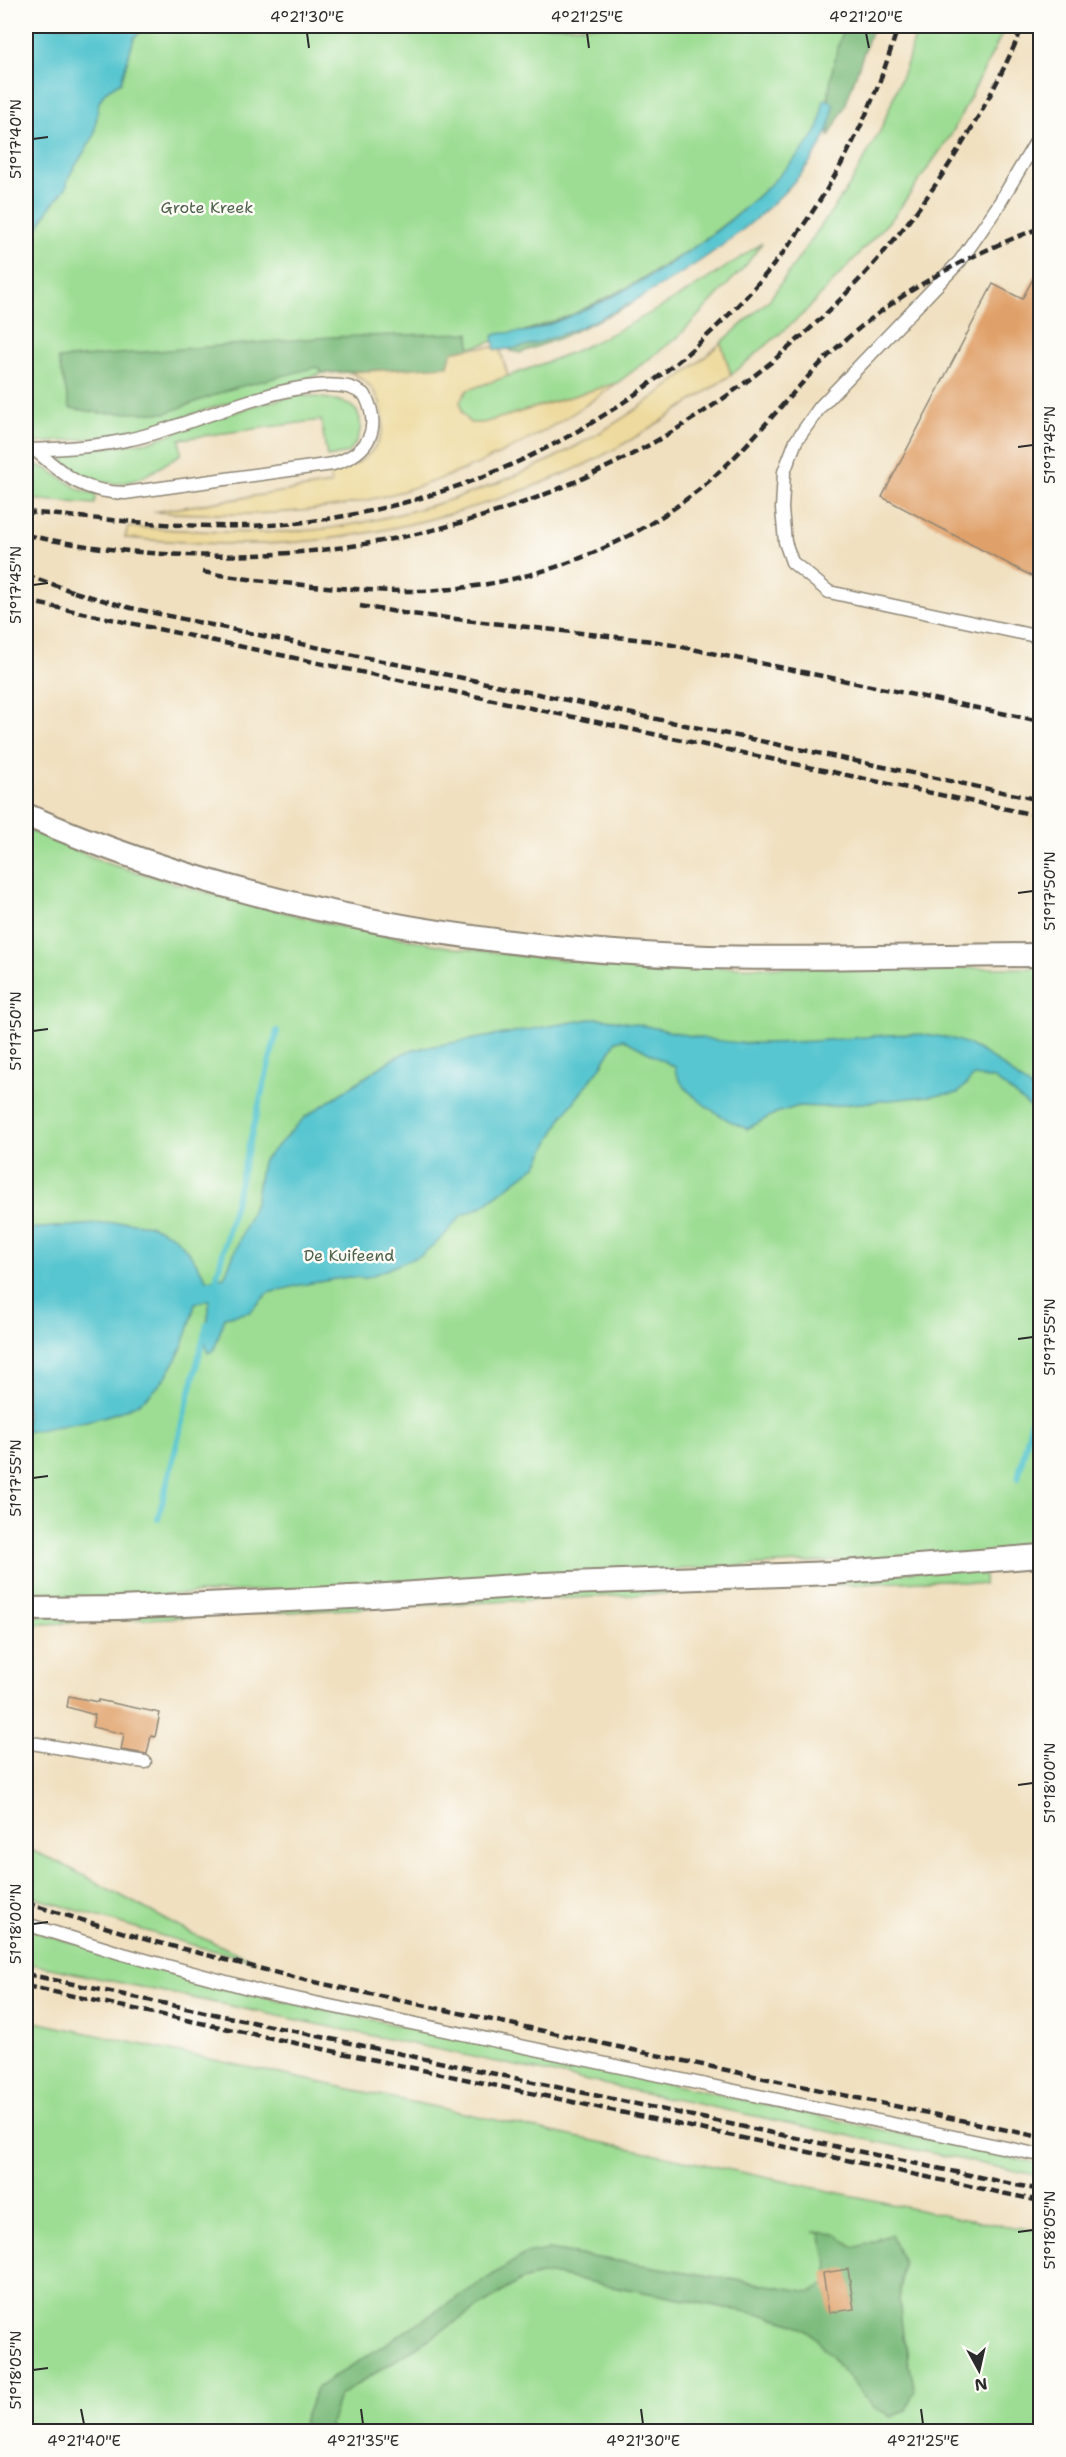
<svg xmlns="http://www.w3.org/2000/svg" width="1066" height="2457" viewBox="0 0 1066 2457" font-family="'Shantell Sans',sans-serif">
	<rect width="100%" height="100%" fill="#fdfcf7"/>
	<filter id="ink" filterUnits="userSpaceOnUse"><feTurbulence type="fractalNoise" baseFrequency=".0167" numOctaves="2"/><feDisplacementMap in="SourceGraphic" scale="12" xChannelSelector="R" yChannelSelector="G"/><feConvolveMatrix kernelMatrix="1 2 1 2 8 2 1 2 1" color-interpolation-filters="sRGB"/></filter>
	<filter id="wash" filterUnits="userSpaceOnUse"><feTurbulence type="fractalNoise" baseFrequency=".008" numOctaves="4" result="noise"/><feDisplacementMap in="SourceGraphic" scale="24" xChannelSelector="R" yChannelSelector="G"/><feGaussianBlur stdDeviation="1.35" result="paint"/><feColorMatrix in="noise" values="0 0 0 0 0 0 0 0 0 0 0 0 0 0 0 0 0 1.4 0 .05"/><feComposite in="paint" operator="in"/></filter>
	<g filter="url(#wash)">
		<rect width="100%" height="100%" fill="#f0e0c0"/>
		<!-- green -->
		<g fill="#9cdd93" stroke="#64845f" stroke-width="1.5">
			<path d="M26,26H868L827,121L781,181L693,248L628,287L572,315L529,331L470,348L350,372L323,373L167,422L108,437L26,444Z"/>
			<path d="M918,26H1006L951,135L895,215L803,314L731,375L721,343L770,299L849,186L881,129L907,63Z"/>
			<path d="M762,243L746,265L678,337L617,383L483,423H470L462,413L460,401L467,390C505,377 543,365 579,349C644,320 704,283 762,243Z"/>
			<path d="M300,395C314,397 330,398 343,402C369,411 362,438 348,453L327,457L321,420L180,439L181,454C166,463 149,476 132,481C109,489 74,476 60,457L59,453L148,442L256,405Z"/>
			<path d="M26,461L49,470L78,489L96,495L95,504L26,499Z"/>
			<path d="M26,829L106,863L197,890L334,925L454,948L566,960L699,967L1040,968V1551L26,1602Z"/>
			<path d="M985,1568L984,1585L945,1580L900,1582L26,1625V1616Z"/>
			<path d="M26,1848L60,1863L191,1933L256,1961L200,1947L26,1895Z"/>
			<path d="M26,1929L234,1990L1040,2164V2176L26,1963Z"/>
			<path d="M26,2020L957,2218L1040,2231V2431H331L330,2424L339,2396L521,2280L540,2275H556L768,2316L796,2324L814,2336L874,2408L891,2417L906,2410L908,2356L903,2336L899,2301L903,2262L879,2237L869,2246L854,2247L837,2234L821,2233L828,2264L825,2284L811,2292L548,2250L304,2419L301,2431H26Z"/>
		</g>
		<!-- forest -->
		<g fill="#7dbc7d" stroke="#547454" stroke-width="1.5">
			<path d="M844,26H873L845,106L829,136C824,98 833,62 844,26Z"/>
			<path d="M628,287L635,301L630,305L560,338L520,353L511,351L504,338L572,315Z"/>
			<path d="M469,333L470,348L452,352L448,366L323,373L317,367L231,389L166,413H100L70,408L58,359L330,337Z"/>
			<path d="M813,2232L837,2234L854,2247C869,2246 877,2237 891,2235L903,2262L899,2301L903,2336L915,2390L906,2410L891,2417L874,2408L814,2336L796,2324L768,2316L556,2275H540L521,2280L339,2396L330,2424L331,2431L301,2432L304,2419L317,2388L525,2254L548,2250L811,2292L825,2284L828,2264L820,2233Z"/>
		</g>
		<!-- sand -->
		<g fill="#eeda9e" stroke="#8c8264" stroke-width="1.5">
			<path d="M721,343L731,375C678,410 625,448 566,473C485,508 386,535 298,542C240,547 183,542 125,538L128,527C185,530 243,535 300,531C337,529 372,521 408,512C529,481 627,426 721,343Z"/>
			<path d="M494,347L496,350H500L508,376L467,390L460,401L462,413L470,423H483L617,383C533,446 432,492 326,508C269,516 211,515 153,512L331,484L329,469C337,468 349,468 356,464C396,441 390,390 350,372L448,366L452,352L470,348Z"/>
		</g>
		<!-- water -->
		<g fill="#59c6d0" stroke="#42787e" stroke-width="1.5">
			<path d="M26,26H146L134,38L121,82L105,92L99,102L94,136L69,176L66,188L51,206L26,248Z"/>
			<path d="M826,99L833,103C836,199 582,350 495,350L493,336L497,334C508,332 522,333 533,330C623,300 723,237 787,167C797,156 809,145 816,132C822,124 821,111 823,101Z"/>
			<path d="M596,1018C646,1022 693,1041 744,1043C780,1044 817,1041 853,1038C886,1035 921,1031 953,1039C986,1048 1014,1076 1040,1096V1115L995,1079L974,1076L958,1093L822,1107L799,1106L776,1113L747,1129C726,1121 676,1091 675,1067L623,1039L616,1041L600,1068L563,1116L537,1165L481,1207L461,1216L442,1238L421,1255L366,1278L348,1277L300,1285L268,1293L250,1312L225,1317L214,1350L208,1353C200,1335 211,1318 209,1300L195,1303C188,1340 169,1388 133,1406C105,1420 57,1426 26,1432V1229L126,1222L150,1225L175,1237L191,1255L207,1280L224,1277L255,1203L262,1162L305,1117L394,1058L411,1050Z"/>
		</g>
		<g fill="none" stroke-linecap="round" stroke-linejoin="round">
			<!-- stream -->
			<g stroke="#59c6d0" stroke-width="6">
				<path d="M215,1284L277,1031"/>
				<path d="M1018,1478L1040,1385"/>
				<path d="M158,1519L207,1324"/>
			</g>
		</g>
		<g id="blocks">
			<!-- building -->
			<g fill="#e0a069">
				<path d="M1041,264V581L882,497L993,284L1022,299Z"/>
				<path d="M69,1696L98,1702V1700L160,1713L155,1737L151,1736L147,1754L121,1750L124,1734L92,1727L95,1715L67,1707Z"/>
				<path d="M848,2269L854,2309L829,2313L823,2273Z"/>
			</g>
		</g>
	</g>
	<g filter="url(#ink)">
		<use href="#blocks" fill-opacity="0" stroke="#8e8676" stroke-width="1.5"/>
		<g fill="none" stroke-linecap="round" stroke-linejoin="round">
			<defs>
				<g id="service">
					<path d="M1040,135L996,209L960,261L820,407L796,441L784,472L782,509L785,542L792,562L829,592L1040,637"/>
					<path d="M26,450C60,449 97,447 131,439C191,427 289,375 348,387C354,388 360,392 365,395C382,429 369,453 333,464L125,493C82,492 66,476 35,450"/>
					<path d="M26,1742L145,1762"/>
					<path d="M26,1924L123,1954L263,1992L1040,2155"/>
				</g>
				<g id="minor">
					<path d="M26,815C240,908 475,949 708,957C819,960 930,955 1040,955"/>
					<path d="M26,1609L119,1608L372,1596L544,1584L832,1573L1040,1556"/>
				</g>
			</defs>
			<!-- service casing -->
			<use href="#service" stroke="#8e8676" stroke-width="15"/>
			<!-- minor casing -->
			<use href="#minor" stroke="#8e8676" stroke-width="26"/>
			<!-- service -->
			<use href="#service" stroke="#fff" stroke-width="12"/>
			<!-- minor -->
			<use href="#minor" stroke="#fff" stroke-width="22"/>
			<!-- rail -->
			<g stroke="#2b2b2b" stroke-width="4.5" stroke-dasharray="9 4.5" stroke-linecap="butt">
				<path d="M26,512C115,520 206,532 296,523C576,492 820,300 898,26"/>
				<path d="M26,535C443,624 855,420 1023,26"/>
				<path d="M203,572C240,579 276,582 313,586C354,589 396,593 438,590C541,583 644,542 720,471C760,434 793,390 832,352C893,295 962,257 1040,228"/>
				<path d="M26,575L80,594"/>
				<path d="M74,592L131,608L1040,800"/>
				<path d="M26,601L1040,816"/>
				<path d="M360,606L403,613L653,641L1040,721"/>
				<path d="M26,1903L148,1940L305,1980L1040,2137"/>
				<path d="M26,1974L1040,2190"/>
				<path d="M26,1986L1040,2201"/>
			</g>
		</g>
	</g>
	<!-- ticks -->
	<path fill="none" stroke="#2b2b2b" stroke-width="2" d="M307,33L309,48M587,33L589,48M866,33L869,48M33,139L48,137M1018,447L1033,445M33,585L48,583M1018,893L1033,891M33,1031L48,1029M1018,1339L1033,1337M33,1478L48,1476M1018,1785L1033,1783M33,1924L48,1922M1018,2232L1033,2230M33,2370L48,2368M81,2409L84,2424M361,2409L363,2424M641,2409L643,2424M921,2409L923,2424"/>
	<g text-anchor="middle" stroke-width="5" stroke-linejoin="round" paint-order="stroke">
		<!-- park labels -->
		<g font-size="16" fill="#4d604a" stroke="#fdfcf7">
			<text x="207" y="213">Grote Kreek</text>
			<text x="349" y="1261">De Kuifeend</text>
		</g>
	</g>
	<!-- margin -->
	<rect width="1066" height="2457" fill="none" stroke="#fdfcf7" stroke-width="66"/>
	<!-- north arrow -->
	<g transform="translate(979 2370) rotate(172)" stroke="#fdfcf7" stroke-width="4.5" paint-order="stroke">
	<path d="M0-4.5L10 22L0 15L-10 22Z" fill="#2b2b2b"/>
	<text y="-9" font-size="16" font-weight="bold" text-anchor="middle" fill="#2b2b2b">N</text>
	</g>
	<rect x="33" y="33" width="1000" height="2391" fill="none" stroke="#2b2b2b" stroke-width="2"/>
	<g font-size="15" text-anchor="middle" fill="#2b2b2b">
		<text x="307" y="22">4°21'30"E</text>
		<text x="587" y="22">4°21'25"E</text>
		<text x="866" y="22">4°21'20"E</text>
		<text transform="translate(16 139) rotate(-90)" y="5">51°17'40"N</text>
		<text transform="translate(1050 445) rotate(-90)" y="5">51°17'45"N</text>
		<text transform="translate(16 585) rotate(-90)" y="5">51°17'45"N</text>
		<text transform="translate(1050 891) rotate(-90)" y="5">51°17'50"N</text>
		<text transform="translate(16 1031) rotate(-90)" y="5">51°17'50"N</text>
		<text transform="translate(1050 1337) rotate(-90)" y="5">51°17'55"N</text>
		<text transform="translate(16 1478) rotate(-90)" y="5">51°17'55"N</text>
		<text transform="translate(1050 1783) rotate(-90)" y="5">51°18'00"N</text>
		<text transform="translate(16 1924) rotate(-90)" y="5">51°18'00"N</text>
		<text transform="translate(1050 2230) rotate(-90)" y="5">51°18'05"N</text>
		<text transform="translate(16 2370) rotate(-90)" y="5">51°18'05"N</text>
		<text x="84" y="2446">4°21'40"E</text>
		<text x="363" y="2446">4°21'35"E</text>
		<text x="643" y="2446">4°21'30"E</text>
		<text x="923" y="2446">4°21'25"E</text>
	</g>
</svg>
